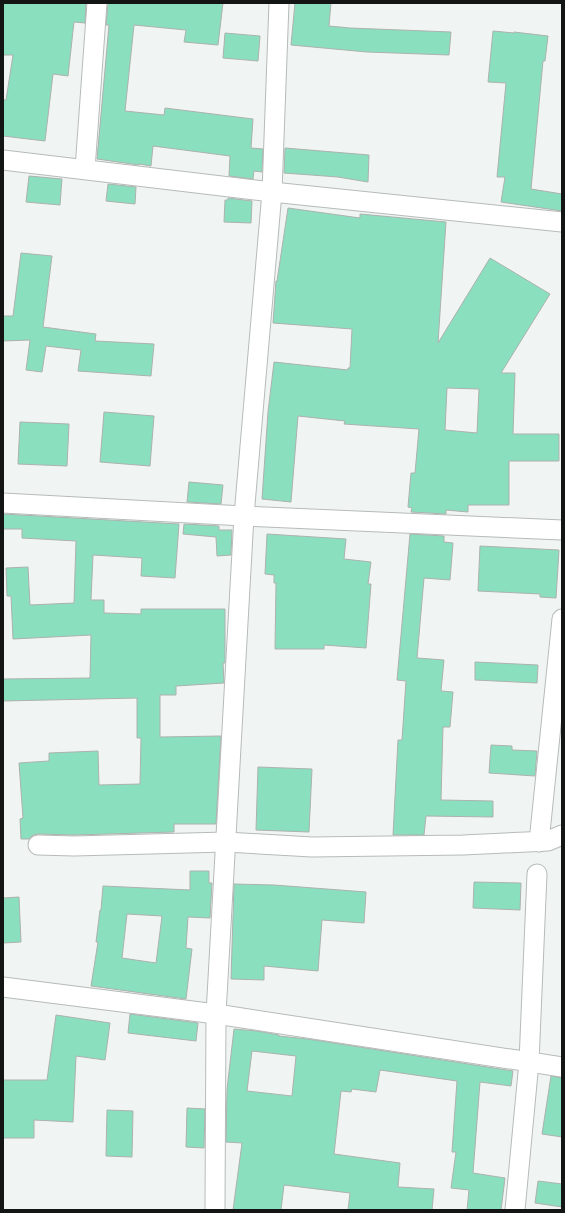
<svg xmlns="http://www.w3.org/2000/svg" width="565" height="1213" viewBox="0 0 565 1213" font-family="Rubik,sans-serif">
	<rect width="100%" height="100%" fill="#f0f5f3"/>
	<!-- building -->
	<g fill="#8adfbe" stroke="#acb2af" fill-rule="evenodd">
		<path d="M3,3H86L85,23L74,22L68,76L53,74L45,141L3,136V100H6L13,55H3Z"/>
		<path d="M108,3H223L218,45L184,42L186,30L134,25L125,111L164,115L165,108L253,119L251,148L263,149L262,172L254,171L253,179L229,176L230,156L153,146L151,166L139,164V165L97,159L109,25H106Z"/>
		<path d="M295,3H331L329,26L350,28L451,32L449,55L367,52L291,45Z"/>
		<path d="M493,31L514,33V32L548,36L545,61H543L531,189L562,194V211L501,202L505,177H497L506,83L488,82Z"/>
		<path d="M225,33L260,36L258,61L223,58Z"/>
		<path d="M285,148L369,155L368,182L338,177L284,173Z"/>
		<path d="M29,176L62,179L60,205L26,202Z"/>
		<path d="M108,184L136,187L135,204L106,201Z"/>
		<path d="M228,198L252,201L251,223L224,222L225,200H228Z"/>
		<path d="M288,208L360,218V214L446,222L438,343L490,258L550,294L501,373H515L513,434H559V461H509V505H468V512L446,510V514L411,512L412,508L408,507L411,473H415L419,429L344,424L345,421L298,416L291,502L262,499L268,412L274,362L348,370V368H350L352,329L273,323L276,281H277ZM447,388L479,389L477,433L445,430Z"/>
		<path d="M21,253L52,256L43,327L96,334L95,341L154,344L151,376L78,371L81,350L46,346L42,372L26,370L30,340L3,341V316H13Z"/>
		<path d="M104,412L154,416L150,466L100,462Z"/>
		<path d="M20,422L69,424L67,466L18,464Z"/>
		<path d="M189,482L223,485L221,504L187,502Z"/>
		<path d="M3,514L179,524L175,578L141,576L142,558L93,555L91,600H104V613L141,614V609H225V663H223L224,683L176,686V695H160V737L221,736L216,824H174V832L74,835L38,834L33,835L29,839H21L20,819L23,818L19,763L49,761V753L98,751L99,785L140,784L141,738H137V698L3,701V679L90,678L91,635L13,639L11,596H7L6,568L28,567L30,605L74,603L76,541L22,538V529H3Z"/>
		<path d="M184,524L219,526V530H232L231,555L217,556L216,537L183,534Z"/>
		<path d="M267,534L346,539L344,559L371,562L368,584H371L366,648L324,645V649H275L276,583H274V575L265,574Z"/>
		<path d="M410,534L444,536V542L453,543L450,580L424,578L417,658L444,660L441,691L453,692L450,727H443L441,800L493,801V817L426,816L424,835H393L398,740H402L406,681L397,680Z"/>
		<path d="M480,546L559,550L556,598L540,597V594L478,591Z"/>
		<path d="M475,662L538,665L537,683L475,680Z"/>
		<path d="M491,745L512,746V750L537,751L535,776L489,773Z"/>
		<path d="M258,767L312,769L309,832L256,830Z"/>
		<path d="M190,871H209V883H212L210,918L188,917L186,948L192,949L186,999L91,986L98,942H96L100,910H101L103,886L190,890ZM127,914L162,916L156,963L122,958Z"/>
		<path d="M474,882L521,883L520,910L473,908Z"/>
		<path d="M234,884L274,885L366,892L364,923L322,920L318,971L264,966V980L231,979Z"/>
		<path d="M19,897L21,942L3,943V898Z"/>
		<path d="M130,1014L198,1023L196,1041L128,1033Z"/>
		<path d="M56,1015L110,1023L105,1060L76,1056L73,1122L34,1120V1138H3V1080H47Z"/>
		<path d="M234,1029L257,1031L279,1035V1036L308,1039L513,1071L511,1086L480,1082L473,1173L505,1178L501,1210H467L469,1190L451,1188L456,1152H452L457,1081L380,1070L376,1092L352,1089L351,1092L341,1091L334,1154L400,1163L398,1187L434,1189L432,1210H348L350,1193L284,1185L281,1210H233L242,1143L226,1142L227,1089ZM252,1051L296,1056L292,1096L247,1091Z"/>
		<path d="M551,1076L562,1078V1137L542,1134Z"/>
		<path d="M187,1108L205,1109L204,1148L186,1147Z"/>
		<path d="M107,1110L133,1111L132,1157L106,1156Z"/>
		<path d="M538,1181L562,1184V1207L535,1203Z"/>
	</g>
	<g fill="none" stroke-linecap="round" stroke-linejoin="round">
		<defs>
			<g id="street">
				<path d="M3,160L272,192L562,222"/>
				<path d="M85,169L97,3"/>
				<path d="M3,503L244,516L562,530"/>
				<path d="M539,842L562,619"/>
				<path d="M38,845L74,846L226,842L312,847L463,845L548,841L562,835"/>
				<path d="M3,987L216,1014L562,1067"/>
				<path d="M215,1210L216,1014L244,516L272,192L279,3"/>
				<path d="M515,1210L529,1062L537,874"/>
			</g>
		</defs>
		<!-- street casing -->
		<use href="#street" stroke="#b6bbb9" stroke-width="21"/>
		<!-- street -->
		<use href="#street" stroke="#fff" stroke-width="19"/>
	</g>
	<!-- border -->
	<rect width="565" height="1213" fill="none" stroke="#131514" stroke-width="8"/>
</svg>
